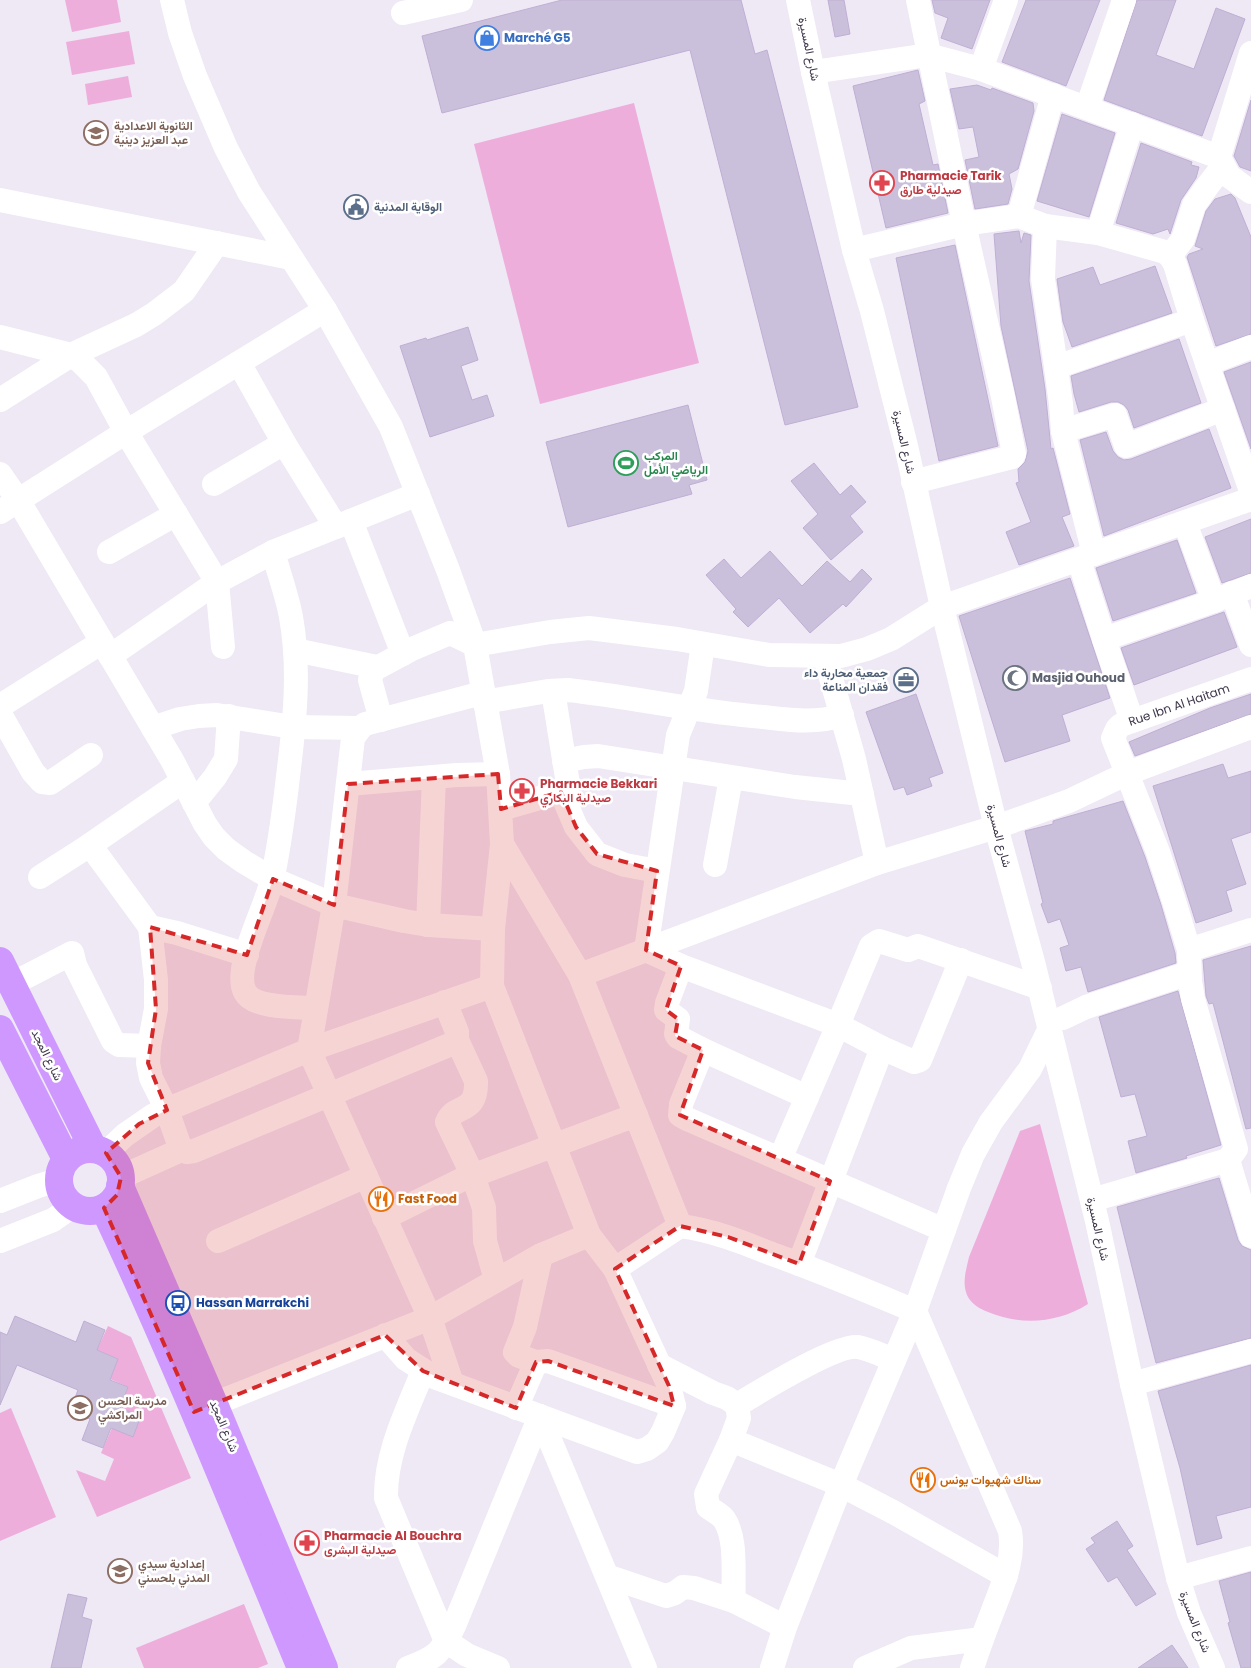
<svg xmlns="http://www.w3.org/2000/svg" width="1251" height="1668" viewBox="0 0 1251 1668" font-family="Poppins,Vazirmatn,sans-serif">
	<rect width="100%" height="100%" fill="#efe8f5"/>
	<!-- green -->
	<g fill="#edaedc">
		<path d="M65,0H117L121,22L72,32Z"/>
		<path d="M129,31L135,64L72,75L66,42Z"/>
		<path d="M128,76L132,97L88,105L85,84Z"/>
		<path d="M634,103L699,363L540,404L474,144Z"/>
		<path d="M1040,1124L1088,1304C1058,1323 1021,1326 988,1312C980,1309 971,1304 967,1295C962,1283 966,1270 969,1257L1020,1131Z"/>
		<path d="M108,1326L131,1337L191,1478L97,1517L76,1470L105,1481L114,1459L101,1453L112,1428L141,1417L120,1407L128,1387L110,1379L118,1359L97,1350L67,1362L75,1341L97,1350Z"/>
		<path d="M11,1408L56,1517L0,1541V1413Z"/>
		<path d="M244,1604L268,1664L258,1668H144L136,1648Z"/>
	</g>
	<!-- building -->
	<g fill="#cbc0db" stroke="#bfafd4">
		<path d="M562,0H741L755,54L767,50L858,407L785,425L690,50L442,113L422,36Z"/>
		<path d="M828,0H844L850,34L835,37Z"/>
		<path d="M932,0H990L972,49L941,38L948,18L935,13Z"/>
		<path d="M1026,0H1100L1066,86L1002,62Z"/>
		<path d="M1137,0H1176L1156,55L1194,69L1216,8L1245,19L1202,136L1104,100Z"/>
		<path d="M918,70L925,101L919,104L933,165L938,164L948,213L886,228L853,86Z"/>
		<path d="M977,85L991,90L992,88L1033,103L1034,111L1018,169L1009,174L1012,189L1008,204L975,209L965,160L979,157L973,127L959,129L950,89Z"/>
		<path d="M1251,100V171L1240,167L1234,156Z"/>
		<path d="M1062,114L1115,133L1089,217L1037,201Z"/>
		<path d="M1141,143L1192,162L1191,165L1199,167L1196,178L1181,200L1170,234L1168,229L1153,234L1116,223Z"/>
		<path d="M1231,194L1235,198L1251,237V334L1216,346L1187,257L1189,254L1203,249L1195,246L1206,211L1215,199Z"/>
		<path d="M1019,231L1021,243L1024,233L1031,235L1029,281L1045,389L1051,449L1053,448L1070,514L1062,517L1074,546L1019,565L1006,532L1031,522L1016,483L1019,482L1018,469L1025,462L1028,451L1001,326L994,234Z"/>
		<path d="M955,245L998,446L939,461L896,258Z"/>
		<path d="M1155,266L1172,313L1072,347L1063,322L1057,279L1093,267L1100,285Z"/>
		<path d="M468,327L478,360L461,366L472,400L487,395L494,416L430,437L400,346L426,338L427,340Z"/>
		<path d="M1179,339L1201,403L1134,428L1128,410L1124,405L1118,402H1111L1079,412L1074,394L1071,376Z"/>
		<path d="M1251,362V449L1224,372Z"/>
		<path d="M688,405L707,480L689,485L692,494L568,527L546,442Z"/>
		<path d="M1209,429L1231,488L1104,536L1080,440L1106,432L1113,451L1118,457L1124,460L1131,459Z"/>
		<path d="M814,463L840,495L851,485L866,502L850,516L863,532L831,560L803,528L818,514L791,481Z"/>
		<path d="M1251,519V573L1222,583L1205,537Z"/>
		<path d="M1177,540L1196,593L1113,621L1096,568Z"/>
		<path d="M770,551L802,586L827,561L850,582L862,569L872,579L846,607L843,604L810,633L779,598L748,627L733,612L736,609L706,575L724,559L741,578Z"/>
		<path d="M1070,578L1110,698L1062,715L1070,741L1005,762L959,616Z"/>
		<path d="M1224,612L1237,647L1134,685L1121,648Z"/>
		<path d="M916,694L943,773L929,778L932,786L907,795L904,787L894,790L866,712Z"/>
		<path d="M1251,694V714L1135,756L1129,742L1210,708Z"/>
		<path d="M1223,764L1228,778L1251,771V832L1231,839L1246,884L1226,891L1232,911L1196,923L1153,786Z"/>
		<path d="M1123,801L1145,857L1161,905L1175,953L1176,963L1088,992L1081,967L1066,971L1060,948L1069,945L1060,919L1048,923L1041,904L1043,903L1025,831L1053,824V821L1063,818Z"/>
		<path d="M1251,946V1128L1246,1129L1213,1003L1209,1004L1206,996L1203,960Z"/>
		<path d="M1178,991L1221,1145L1186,1156L1187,1158L1136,1173L1128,1141L1147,1136L1135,1094L1121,1097L1099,1017Z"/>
		<path d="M1219,1178L1238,1240L1242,1246L1251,1250V1338L1156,1363L1117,1207Z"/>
		<path d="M15,1316L76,1342L84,1321L105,1330L97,1350L118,1359L110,1380L128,1387L120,1408L141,1416L133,1437L111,1428L103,1448L82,1440L90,1419L70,1411L78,1390L17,1365L0,1405V1332L7,1335Z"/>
		<path d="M1251,1365V1507L1216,1516L1222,1538L1197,1545L1180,1468L1158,1391Z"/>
		<path d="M1117,1521L1133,1546L1127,1550L1156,1594L1136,1606L1117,1577L1108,1582L1086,1549L1095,1543L1091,1538Z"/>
		<path d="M1251,1572V1668H1241L1228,1623L1230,1622L1219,1581Z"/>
		<path d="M68,1594L87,1598L82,1617L92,1620L81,1668H51Z"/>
		<path d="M1172,1645L1188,1668H1138Z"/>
	</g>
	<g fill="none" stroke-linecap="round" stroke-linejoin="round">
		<!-- minor -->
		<g stroke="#fff" stroke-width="24">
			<path d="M172,0L180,33L195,76L226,148L249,192L325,310L391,427L448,570L475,645L498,774L502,844L493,929L492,986L589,1235"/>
			<path d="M798,0L813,72L854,250L872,311L906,446L942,607L996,827L1033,962L1097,1221L1132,1384L1178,1578L1189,1613L1213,1668"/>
			<path d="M403,13L461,0"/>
			<path d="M981,69L1006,0"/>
			<path d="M813,72L928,55L981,69L1219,157L1229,176L1251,192"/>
			<path d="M1087,108L1124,0"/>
			<path d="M1219,157L1251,53"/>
			<path d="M0,200L291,258"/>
			<path d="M1019,216L1053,95"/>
			<path d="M1045,226L1043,279L1056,367L1061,404L1063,431L1094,554"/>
			<path d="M1098,233L1132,124"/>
			<path d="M854,250L964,224L1019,216L1045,226L1098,233L1165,252L1170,256L1175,264L1192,320L1251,491"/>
			<path d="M1170,256L1183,239L1194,205L1206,188L1223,166"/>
			<path d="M0,337L71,355L80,361L96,377L126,432L217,582L223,647"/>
			<path d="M239,363L284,443L336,527"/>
			<path d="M1207,364L1251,347"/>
			<path d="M1056,367L1192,320"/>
			<path d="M0,400L71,355L136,325L154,314L184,291L217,243"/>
			<path d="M1063,431L1115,415L1126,446L1223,409"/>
			<path d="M0,474L18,500L172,760L205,824L214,837L226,849L244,862L273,879L334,905L404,921L428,925L493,929"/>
			<path d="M913,482L1012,457L1014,454L1003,397L964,224L918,0"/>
			<path d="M214,484L284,443"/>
			<path d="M0,512L126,432L325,310"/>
			<path d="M351,521L403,654"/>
			<path d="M1185,523L1214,601"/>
			<path d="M109,552L176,514"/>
			<path d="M273,552C279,574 287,595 291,617C300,667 295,719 289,768C285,804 280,841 273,876C268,904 232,968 245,992C254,1009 297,1007 316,1008"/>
			<path d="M1079,560L1104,639"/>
			<path d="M1232,593L1251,645"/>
			<path d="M703,644L696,691L678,735L646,950L681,966L667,1003L666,1010L678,1019L676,1034L678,1037L703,1050L681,1104L680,1115L687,1119L944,1230"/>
			<path d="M295,650L377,667"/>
			<path d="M110,656L217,582L273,552L418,494"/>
			<path d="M825,657L854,759L877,863"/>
			<path d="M1251,679L1121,725L1117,729L1113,738L1158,852L1174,901L1189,950L1190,981L1193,999L1236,1149L1228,1160L1251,1236"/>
			<path d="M484,702L548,691L568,690C633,697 697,712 763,717C790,720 816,724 842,715"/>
			<path d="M0,706L102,642"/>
			<path d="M0,714L33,772L42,782L50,783L91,755"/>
			<path d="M381,720L370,680L373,670L412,649L450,633L475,645L550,632L589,628L677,639L769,655L841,656L867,649L891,639L942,607L1251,499"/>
			<path d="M1132,721L1104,639L1214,601L1251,586"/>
			<path d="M153,728L180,719L199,716L217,715L293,727L360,728"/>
			<path d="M564,761L584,757L598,756L795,787L862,794"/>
			<path d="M348,784L457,775L498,774"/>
			<path d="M561,792L576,827L597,854L625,865L657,871"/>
			<path d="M194,803L215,777L226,759L229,716"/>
			<path d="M501,809L561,792L567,788L568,784L553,691"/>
			<path d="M502,844L580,975L680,1226"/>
			<path d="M90,845L150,927L177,933L247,955"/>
			<path d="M715,865L731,778"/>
			<path d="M40,877L90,845L183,781"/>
			<path d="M428,925L434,777"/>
			<path d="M150,927L156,980V1009L149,1046L148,1063L151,1078L167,1110L181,1150L187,1152L194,1151L454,1043L457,1040V1032L445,1002"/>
			<path d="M1189,950L1251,930"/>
			<path d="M681,966L838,1025L871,946L879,941L908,950L918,946L1040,988"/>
			<path d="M580,975L877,863L996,827L1069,801L1128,773L1251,727"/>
			<path d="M12,984L72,953L75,965L113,1041L119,1045L149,1046"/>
			<path d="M1063,1018L1086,1007L1189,973"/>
			<path d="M457,1040L476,1081C477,1116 454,1103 447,1122L473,1176L484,1208L485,1241L496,1280"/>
			<path d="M882,1048L914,1062L920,1060L961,960"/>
			<path d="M703,1050L807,1097L780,1159"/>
			<path d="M106,1153L125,1135L154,1115L309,1050L492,986"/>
			<path d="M121,1177L181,1150"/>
			<path d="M1092,1200L1228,1160"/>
			<path d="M0,1201L38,1186L58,1180"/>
			<path d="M384,1218L461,1180L636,1115"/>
			<path d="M0,1241L53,1220L73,1206"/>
			<path d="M218,1241L366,1176"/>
			<path d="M799,1264L882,1048L838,1025L807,1097"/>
			<path d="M615,1269L680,1226C712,1230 742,1242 772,1254C820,1271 867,1291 915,1311L841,1485L785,1627L772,1668"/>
			<path d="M536,1362L519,1356L515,1352L525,1327L541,1255"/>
			<path d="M659,1365L713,1393L727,1398L737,1405L739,1418L731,1440L841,1485L893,1512L1006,1576"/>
			<path d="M423,1371C407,1411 385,1454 386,1498L446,1641L467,1655L498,1668"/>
			<path d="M452,1383L430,1318L309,1050L334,905L353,738L360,728L365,724L482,693"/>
			<path d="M1132,1384L1251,1351"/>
			<path d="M737,1405C759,1392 836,1344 858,1347C870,1349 883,1356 894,1360"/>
			<path d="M516,1408L536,1362L548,1361L674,1406"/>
			<path d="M196,1411L430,1318L541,1255L589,1235L615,1269L669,1386L674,1406L663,1432L657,1442L647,1449L637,1452L434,1377L406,1359L385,1335"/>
			<path d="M540,1416L645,1668"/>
			<path d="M731,1440L706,1494L708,1507C713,1511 720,1514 724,1519C738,1540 732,1577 734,1601L785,1627"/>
			<path d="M607,1576L666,1596L675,1593L683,1587L694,1588L734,1601"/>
			<path d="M1178,1578L1251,1558"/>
			<path d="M408,1668C437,1657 440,1654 454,1626L540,1416"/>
			<path d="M865,1668L911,1648L982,1639"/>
			<path d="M972,1668C978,1650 985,1631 992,1613C1002,1586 1015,1560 1010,1531L915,1311L959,1188L973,1154L991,1122L1030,1069L1049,1030"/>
		</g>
		<!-- major -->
		<g stroke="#ce98ff" stroke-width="28">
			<path d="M0,961L93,1148"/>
			<path d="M0,1029L66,1159"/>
			<circle cx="90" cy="1180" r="31"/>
			<path d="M120,1186L214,1404L324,1668"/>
			<path d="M104,1208C175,1359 237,1514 301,1668"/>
		</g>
	</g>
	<!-- marked area -->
	<path fill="#d62828" fill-opacity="0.2" stroke="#d62828" stroke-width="4" stroke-dasharray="10 6" stroke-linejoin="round" d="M498,774L501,809L561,792L576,827L597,854L657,871L646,950L681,966L666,1010L678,1019L675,1036L703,1050L680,1115L830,1181L799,1264L728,1237L680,1226L615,1269L669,1386L674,1406L548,1361L536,1362L516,1408L423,1371L385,1335L194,1412L104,1208L117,1195L121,1177L106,1153L139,1124L167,1110L148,1063L156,1009L150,927L247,955L273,879L334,905L348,784Z"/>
	<!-- icons -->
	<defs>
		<symbol id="shop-ring" viewBox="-11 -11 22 22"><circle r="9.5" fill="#fff" stroke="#3f7fe0" stroke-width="1.5"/><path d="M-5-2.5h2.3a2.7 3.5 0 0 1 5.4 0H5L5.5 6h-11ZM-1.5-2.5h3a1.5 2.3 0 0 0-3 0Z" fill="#3f7fe0"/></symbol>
		<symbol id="school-ring" viewBox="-11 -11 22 22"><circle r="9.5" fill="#fff" stroke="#8d6e63" stroke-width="1.5"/><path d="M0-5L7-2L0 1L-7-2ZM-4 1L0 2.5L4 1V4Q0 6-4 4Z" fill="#8d6e63"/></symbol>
		<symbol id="pharmacy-ring" viewBox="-11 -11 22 22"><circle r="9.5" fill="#fff" stroke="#e0444e" stroke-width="1.5"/><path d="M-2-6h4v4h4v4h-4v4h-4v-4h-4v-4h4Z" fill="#e0444e"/></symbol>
		<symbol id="civic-ring" viewBox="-11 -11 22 22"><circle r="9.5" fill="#fff" stroke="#5c6f8a" stroke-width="1.5"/><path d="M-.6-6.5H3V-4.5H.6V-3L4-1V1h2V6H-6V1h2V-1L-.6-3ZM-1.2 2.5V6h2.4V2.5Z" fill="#5c6f8a"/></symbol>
		<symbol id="stadium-ring" viewBox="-11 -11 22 22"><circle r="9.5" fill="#fff" stroke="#2e9e5b" stroke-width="1.5"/><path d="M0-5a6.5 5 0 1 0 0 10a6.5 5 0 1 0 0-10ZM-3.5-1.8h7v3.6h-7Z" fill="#2e9e5b"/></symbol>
		<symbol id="mosque-ring" viewBox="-11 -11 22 22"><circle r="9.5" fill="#fff" stroke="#6b7280" stroke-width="1.5"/><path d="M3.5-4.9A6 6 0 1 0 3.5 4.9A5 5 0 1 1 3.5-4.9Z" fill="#6b7280"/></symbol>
		<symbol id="office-ring" viewBox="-11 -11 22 22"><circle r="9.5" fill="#fff" stroke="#5c6f8a" stroke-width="1.5"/><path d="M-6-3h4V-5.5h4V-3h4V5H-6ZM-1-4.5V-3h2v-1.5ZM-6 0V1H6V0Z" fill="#5c6f8a"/></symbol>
		<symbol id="restaurant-ring" viewBox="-11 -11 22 22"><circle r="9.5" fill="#fff" stroke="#e8710a" stroke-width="1.5"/><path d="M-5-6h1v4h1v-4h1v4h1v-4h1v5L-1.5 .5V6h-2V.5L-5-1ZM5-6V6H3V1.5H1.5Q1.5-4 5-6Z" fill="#e8710a"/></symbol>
		<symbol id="bus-ring" viewBox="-11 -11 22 22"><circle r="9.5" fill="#fff" stroke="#1a4fb4" stroke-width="1.5"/><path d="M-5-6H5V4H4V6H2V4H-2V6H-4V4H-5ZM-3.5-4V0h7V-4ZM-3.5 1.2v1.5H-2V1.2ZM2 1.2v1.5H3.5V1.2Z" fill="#1a4fb4"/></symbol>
	</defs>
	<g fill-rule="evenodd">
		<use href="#shop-ring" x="473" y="24" width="28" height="28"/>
		<use href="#school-ring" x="82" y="119" width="28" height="28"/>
		<use href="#pharmacy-ring" x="868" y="169" width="28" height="28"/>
		<use href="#civic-ring" x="342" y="193" width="28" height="28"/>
		<use href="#stadium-ring" x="612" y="449" width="28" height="28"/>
		<use href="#mosque-ring" x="1001" y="664" width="28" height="28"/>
		<use href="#office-ring" x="892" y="666" width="28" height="28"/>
		<use href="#pharmacy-ring" x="508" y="777" width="28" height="28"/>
		<use href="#restaurant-ring" x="367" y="1185" width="28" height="28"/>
		<use href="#bus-ring" x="164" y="1289" width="28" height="28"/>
		<use href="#school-ring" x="66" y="1394" width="28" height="28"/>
		<use href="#restaurant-ring" x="909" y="1466" width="28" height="28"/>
		<use href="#pharmacy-ring" x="293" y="1529" width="28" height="28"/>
		<use href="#school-ring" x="106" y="1557" width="28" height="28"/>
	</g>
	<g text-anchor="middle" stroke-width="5" stroke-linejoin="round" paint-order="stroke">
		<!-- shop labels -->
		<g font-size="12" font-weight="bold" fill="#366cbe" stroke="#fff" text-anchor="start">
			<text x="504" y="42">Marché G5</text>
		</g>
		<!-- street labels -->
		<g font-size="12" fill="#3e364a" stroke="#fff">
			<text transform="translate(809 49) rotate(78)" y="4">شارع المسيرة</text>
			<text transform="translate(904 442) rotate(77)" y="4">شارع المسيرة</text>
			<text transform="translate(1179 705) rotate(-19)" y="4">Rue Ibn Al Haitam</text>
			<text transform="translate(999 836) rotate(75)" y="4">شارع المسيرة</text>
			<text transform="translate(47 1055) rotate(64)" y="4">شارع المجد</text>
			<text transform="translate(1098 1229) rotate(77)" y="4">شارع المسيرة</text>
			<text transform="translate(224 1426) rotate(67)" y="4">شارع المجد</text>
			<text transform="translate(1195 1622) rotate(68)" y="4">شارع المسيرة</text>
		</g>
		<!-- education labels -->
		<g font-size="12" font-weight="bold" fill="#785e54" stroke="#fff" text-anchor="start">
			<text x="114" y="130">الثانوية الاعدادية<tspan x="114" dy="14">عبد العزيز دينية</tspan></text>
			<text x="98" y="1405">مدرسة الحسن<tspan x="98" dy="14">المراكشي</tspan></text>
			<text x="138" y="1568">إعدادية سيدي<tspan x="138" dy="14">المدني بلحسني</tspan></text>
		</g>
		<!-- health labels -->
		<g font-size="12" font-weight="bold" fill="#be3a42" stroke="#fff" text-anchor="start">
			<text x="900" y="180">Pharmacie Tarik<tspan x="900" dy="14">صيدلية طارق</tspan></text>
			<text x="540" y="788">Pharmacie Bekkari<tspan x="540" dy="14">صيدلية البكاري</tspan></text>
			<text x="324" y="1540">Pharmacie Al Bouchra<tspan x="324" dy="14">صيدلية البشرى</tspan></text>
		</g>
		<!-- service labels -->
		<g font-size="12" font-weight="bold" fill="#4e5e75" stroke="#fff" text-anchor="start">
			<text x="374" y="211">الوقاية المدنية</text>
			<text x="888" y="677" text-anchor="end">جمعية محاربة داء<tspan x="888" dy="14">فقدان المناعة</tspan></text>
		</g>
		<!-- leisure labels -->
		<g font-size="12" font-weight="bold" fill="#27864d" stroke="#fff" text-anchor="start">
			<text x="644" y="460">المركب<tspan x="644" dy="14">الرياضي الأمل</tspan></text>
		</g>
		<!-- worship labels -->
		<g font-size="12" font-weight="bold" fill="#5b616d" stroke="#fff" text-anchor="start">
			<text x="1032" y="682">Masjid Ouhoud</text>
		</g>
		<!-- food labels -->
		<g font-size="12" font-weight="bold" fill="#c56008" stroke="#fff" text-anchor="start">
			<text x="398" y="1203">Fast Food</text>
			<text x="940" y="1484">سناك شهيوات يونس</text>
		</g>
		<!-- transit labels -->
		<g font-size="12" font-weight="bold" fill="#164399" stroke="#fff" text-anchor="start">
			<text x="196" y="1307">Hassan Marrakchi</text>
		</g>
	</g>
</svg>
